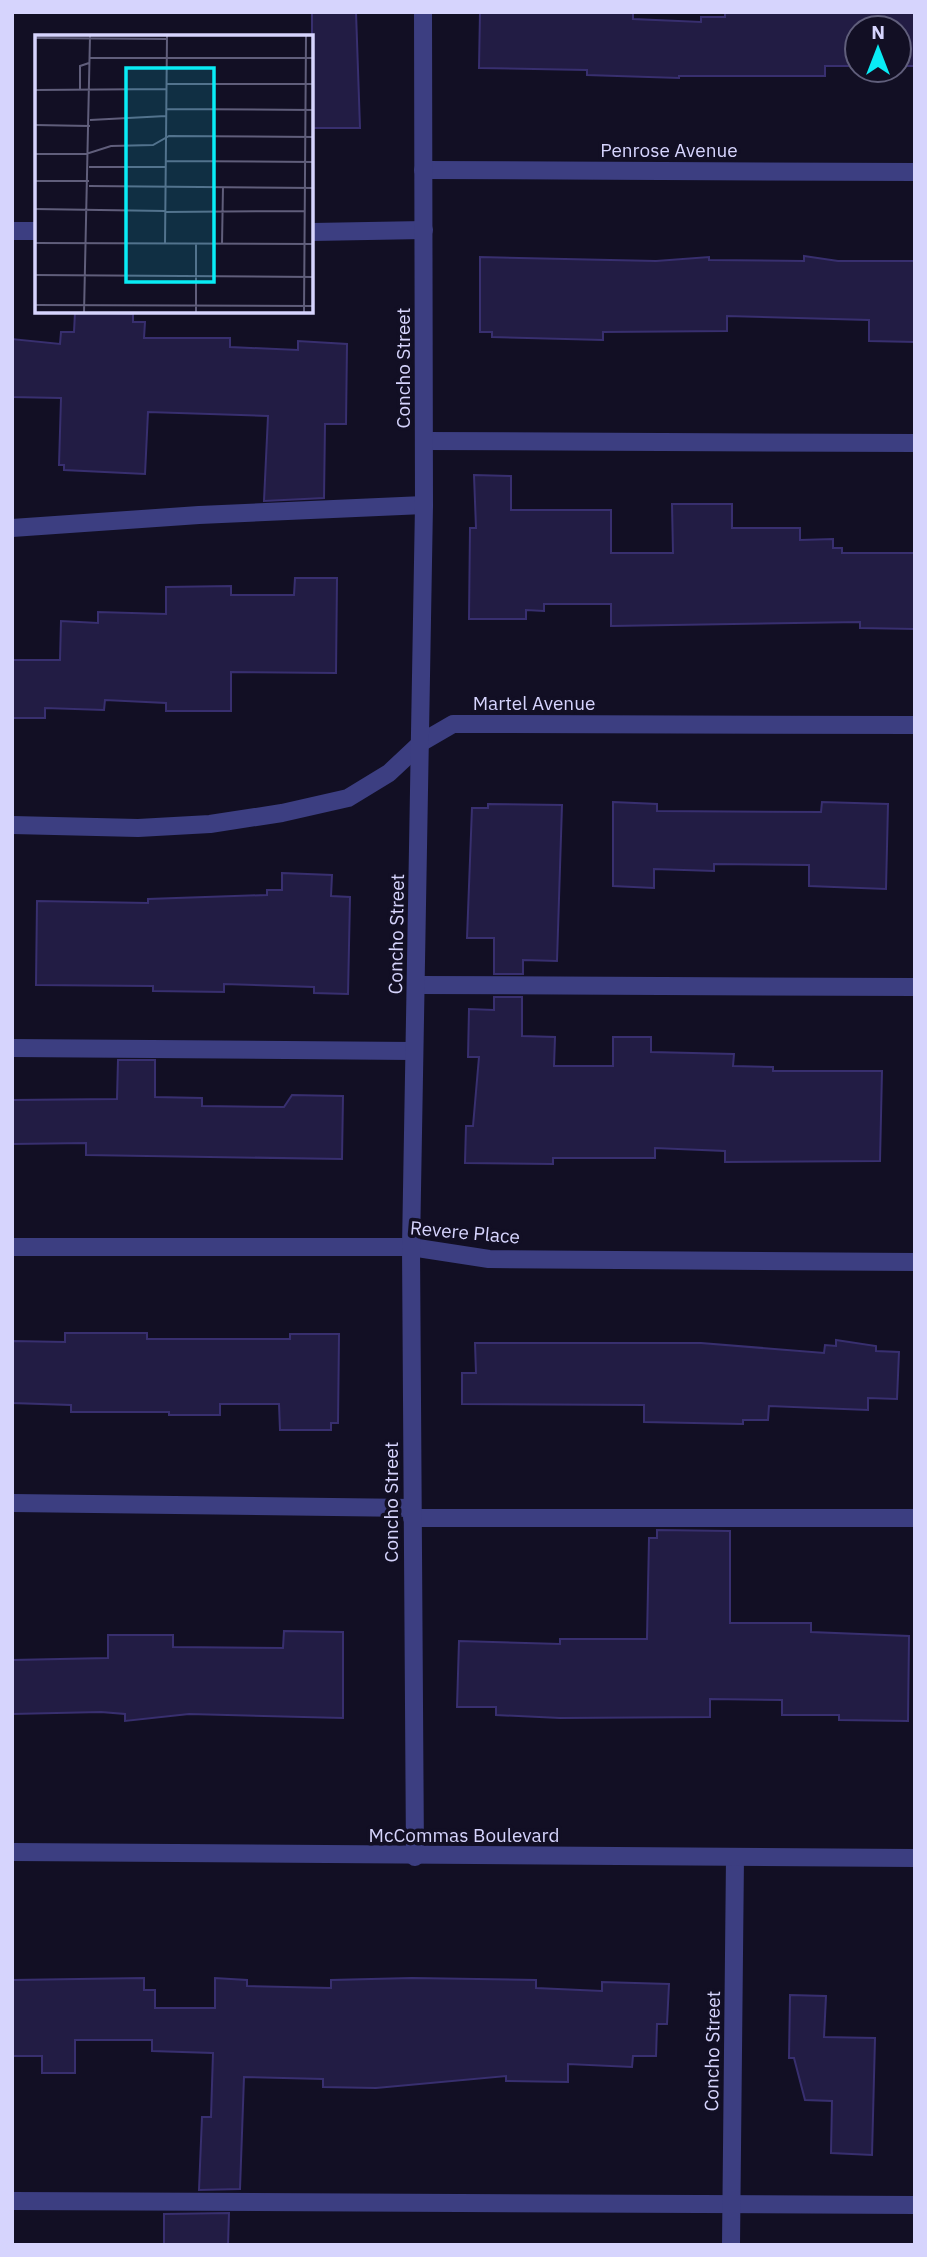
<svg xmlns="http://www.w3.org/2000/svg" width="927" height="2257" viewBox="0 0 927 2257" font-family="'IBM Plex Sans',sans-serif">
	<rect width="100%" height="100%" fill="#120f24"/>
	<!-- building -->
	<g fill="#221c44" stroke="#382f6f" stroke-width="2">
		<path d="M312,12H356L360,128H312Z"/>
		<path d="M480,12H633V19L701,22V17H725V12H915V66H899V28H857V66H825V76H679V78L587,75V70L479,68Z"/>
		<path d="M804,256L838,261H915V342L869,341V320L727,316V331L603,332V340L492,337V332H480V257L656,261L709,257V260L804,261Z"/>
		<path d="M75,312L133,314V322H145L144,338H230V347L298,350V341L347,344L346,424H325L324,498L264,501L268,416L148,412L145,474L64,470V465H59L61,398L12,397V339L60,344L61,332H74Z"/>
		<path d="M474,475L511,476V510H611V553H673L672,504H732V528H800V540L833,539V548H842V553H915V629L860,628V622L611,626V604H544V611L526,610V619H469L470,528H476Z"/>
		<path d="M295,578H337L336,673L231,672V711H166V703L105,700L104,710L45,708V718H12V660H60L61,621L98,623V612L166,614V587L231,586V595H294Z"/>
		<path d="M613,802L657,804V811L821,812L822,802L888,804L886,889L809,886V865L714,864V871L654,869V888L613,886Z"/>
		<path d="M488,804L562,805L557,961L523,960V974H494V938H467L472,808H488Z"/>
		<path d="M282,873L332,875L331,896L350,897L348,994L314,993V987L224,984V992L153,991V986L36,985L37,901L148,903V899L267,895V890H282Z"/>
		<path d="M494,997H522V1036L555,1037L554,1066H613V1037H651V1052L734,1054L733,1066L773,1067V1071H882L880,1161L725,1162V1151L655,1148V1158H553V1164L465,1163L466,1126H473L479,1057H468L469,1009L494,1010Z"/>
		<path d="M118,1060H155V1097L202,1098V1106L284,1107L292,1095L343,1096L342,1159L86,1155V1143L12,1144V1100L117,1099Z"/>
		<path d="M65,1333H147V1339H290V1334H339L338,1423H331V1430H280L279,1404H220V1415H169V1412H71V1405L12,1403V1341L65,1342Z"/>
		<path d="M836,1340L876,1346V1351L899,1352L897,1399L868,1398V1410L769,1406L768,1420H743V1424L644,1422V1405L462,1404V1373H476L475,1343H701L824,1353L825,1345L836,1346Z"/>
		<path d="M657,1530L730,1531V1623H811V1632L909,1636L908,1721L839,1720V1715H782V1700L710,1699V1717L560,1718L496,1715V1707H457L459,1641L560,1644V1639H647L649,1538H657Z"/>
		<path d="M284,1631L343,1632V1718L189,1714L125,1721V1714L101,1712L12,1714V1660L108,1658V1635H173V1647L283,1648Z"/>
		<path d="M144,1978V1990H155V2008H215V1978L247,1980V1986L331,1988V1980L412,1978L536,1980V1988L602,1991V1982L669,1984L667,2024H657L656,2056H633L632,2067L568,2064V2082L506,2081V2076L376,2088L323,2087V2079L244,2077L240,2189L199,2190L202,2117H211L213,2053L152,2051V2040H75V2073H42V2056H12V1980Z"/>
		<path d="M790,1995L826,1996L824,2037L875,2038L872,2155L831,2153L832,2101L805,2100L794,2058H789Z"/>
		<path d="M229,2213L228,2245H164V2214Z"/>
	</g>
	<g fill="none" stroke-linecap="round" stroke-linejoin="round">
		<!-- service -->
		<g stroke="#3c3e81" stroke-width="18">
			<path d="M424,441L915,443"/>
			<path d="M12,528L199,515L424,505"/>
			<path d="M417,985L915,987"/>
			<path d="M12,1048L414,1051"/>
			<path d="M12,1503L412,1508"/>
			<path d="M412,1518H915"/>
			<path d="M12,2201L915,2205"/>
		</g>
		<!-- minor -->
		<g stroke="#3c3e81" stroke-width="18">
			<path d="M423,170L915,172"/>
			<path d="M12,231H37"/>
			<path d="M312,232L424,230"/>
			<path d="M12,825L138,828L210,824L282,813L348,798L389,773L422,742L453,724L915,725"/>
			<path d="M12,1247H411L489,1259L915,1262"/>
			<path d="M415,1857L411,1247L424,505L423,12"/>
			<path d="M731,2245L735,1857"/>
		</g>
		<!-- tertiary -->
		<path stroke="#3c3e81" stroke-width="18" d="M12,1852L915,1858"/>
	</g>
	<g text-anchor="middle" stroke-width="7" stroke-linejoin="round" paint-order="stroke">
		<!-- street labels -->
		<g font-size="19" fill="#d6d4fd" stroke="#120f24">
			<text x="669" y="157">Penrose Avenue</text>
			<text transform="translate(403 368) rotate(-90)" y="7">Concho Street</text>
			<text x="534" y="710">Martel Avenue</text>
			<text transform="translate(396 934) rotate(-89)" y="7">Concho Street</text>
			<text transform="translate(465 1232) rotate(5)" y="7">Revere Place</text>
			<text transform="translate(391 1502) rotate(-90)" y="7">Concho Street</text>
			<text x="464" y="1842">McCommas Boulevard</text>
			<text transform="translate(712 2051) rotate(-89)" y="7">Concho Street</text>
		</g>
	</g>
	<!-- overview -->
	<g transform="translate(35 35)">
		<rect width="278" height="278" fill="#120f24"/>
		<path fill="none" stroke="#605e7b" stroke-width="2" d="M0,3L132,4M54,23H279M131,49H279M45,54V31L54,28M0,55L131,54M131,74L279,75M55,85L131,81M0,90L55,91M0,119H51L76,111L118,110L134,101L279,102M131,126L279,127M54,132H130M0,146H54M54,151L279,153M0,174L130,176M130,177L270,176M0,208L279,209M130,209L132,1M187,209L188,152M0,240L279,242M0,270L279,271M49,278L55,1M161,278V209M269,278L271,1"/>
		<path fill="#09ecf5" fill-opacity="0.15" stroke="#09ecf5" stroke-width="3.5" d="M91,33H179V247H91Z"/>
		<rect width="278" height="278" fill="none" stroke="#d6d4fd" stroke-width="3.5"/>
	</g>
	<!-- border -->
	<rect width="927" height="2257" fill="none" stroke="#d6d4fd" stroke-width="28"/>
	<!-- north arrow -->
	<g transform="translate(878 49)"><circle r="33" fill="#120f24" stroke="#605e7b" stroke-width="2"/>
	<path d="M0-5L12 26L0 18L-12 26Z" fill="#09ecf5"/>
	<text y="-10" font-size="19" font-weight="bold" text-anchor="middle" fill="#d6d4fd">N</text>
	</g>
</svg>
